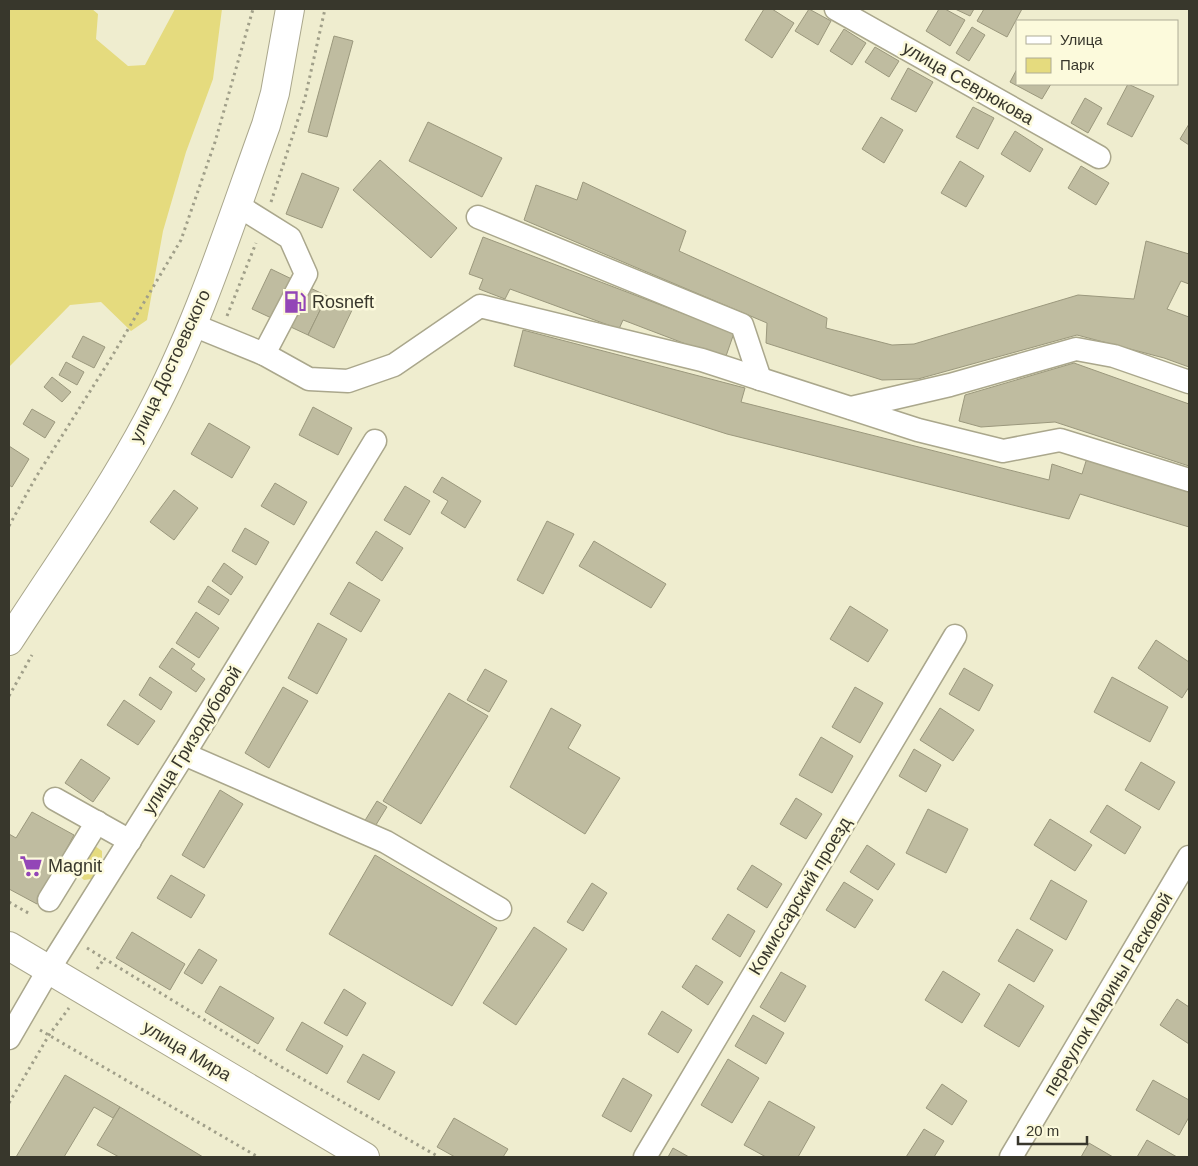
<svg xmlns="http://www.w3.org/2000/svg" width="1198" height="1166" viewBox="0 0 1198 1166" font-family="Arial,sans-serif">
	<rect width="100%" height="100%" fill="#efedcf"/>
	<!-- green -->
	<g fill="#e5db7e">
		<path d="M9,9H92L98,14L96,39L128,66L145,65L175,9H222L213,79L186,152L163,231L147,320L131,331L101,302L70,305L9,367Z"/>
		<path d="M95,846L102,851V861L91,879L84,880L76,873Z"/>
	</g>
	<!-- building -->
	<g fill="#bfbca0" stroke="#9b987d">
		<path d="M764,9H772L794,23L772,58L745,40Z"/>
		<path d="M809,9L831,21L818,45L795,31Z"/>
		<path d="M939,9H945L965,20L950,46L926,31Z"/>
		<path d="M955,9H974L970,16Z"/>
		<path d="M984,9H1022L1007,37L977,21Z"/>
		<path d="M972,27L985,35L969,61L956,53Z"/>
		<path d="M844,29L866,43L852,65L830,51Z"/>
		<path d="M334,36L353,41L327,137L308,132Z"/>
		<path d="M875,47L899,61L889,77L865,62Z"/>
		<path d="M908,68L933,82L916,112L891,99Z"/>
		<path d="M1017,69V84H1051L1042,99L1010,82Z"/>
		<path d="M1128,84L1154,96L1132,137L1107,124Z"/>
		<path d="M1085,98L1102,108L1088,133L1071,123Z"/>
		<path d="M973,107L994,118L978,149L956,137Z"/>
		<path d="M881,117L903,130L884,163L862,149Z"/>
		<path d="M428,122L502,158L482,197L409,161Z"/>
		<path d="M1189,124V145L1180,139Z"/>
		<path d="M1015,131L1043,149L1030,172L1001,154Z"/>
		<path d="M380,160L457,228L431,258L353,190Z"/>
		<path d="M960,161L984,176L966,207L941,193Z"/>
		<path d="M1081,166L1109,183L1096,205L1068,188Z"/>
		<path d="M302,173L339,188L322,228L286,214Z"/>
		<path d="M583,182L686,231L679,251L827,318L826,328L892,345L914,344L1078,295L1134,299L1146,241L1189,254V284L1181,281L1167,309L1189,317V367L1164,358L1077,335L918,379L882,380L766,343L767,323L524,220L536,185L577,200Z"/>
		<path d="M483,237L734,333L725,359L623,320L619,329L510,289L505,299L479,289L483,279L469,274Z"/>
		<path d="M271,269L327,296L308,335L252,309Z"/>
		<path d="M327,296L353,308L334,348L308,335Z"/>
		<path d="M523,330L745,388L741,402L1049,480L1052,464L1082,474L1087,458L1189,492V527L1080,494L1069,519L727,434L514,366Z"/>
		<path d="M83,336L105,347L94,368L72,357Z"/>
		<path d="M66,362L84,372L77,385L59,375Z"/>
		<path d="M1074,363L1189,404V466L1055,422L981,427L959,421L965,395Z"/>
		<path d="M52,377L71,392L62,402L44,387Z"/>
		<path d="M313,407L352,428L338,455L299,435Z"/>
		<path d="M32,409L55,422L45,438L23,424Z"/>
		<path d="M209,423L250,447L232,478L191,454Z"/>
		<path d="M9,446L29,459L12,487L9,485Z"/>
		<path d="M442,477L481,501L465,528L441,513L448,501L433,492Z"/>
		<path d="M275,483L307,502L294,525L261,506Z"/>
		<path d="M405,486L430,501L410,535L384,520Z"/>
		<path d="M174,490L198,508L174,540L150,522Z"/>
		<path d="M547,521L574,534L543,594L517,580Z"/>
		<path d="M245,528L269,542L256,565L232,551Z"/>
		<path d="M376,531L403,548L382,581L356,563Z"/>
		<path d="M594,541L666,584L651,608L579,566Z"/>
		<path d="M224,563L243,577L231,595L212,581Z"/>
		<path d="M349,582L380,600L361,632L330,614Z"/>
		<path d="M208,586L229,600L219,615L198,602Z"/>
		<path d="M850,606L888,630L868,662L830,639Z"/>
		<path d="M196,612L219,628L199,658L176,643Z"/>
		<path d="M318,623L347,639L317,694L288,678Z"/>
		<path d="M1156,640L1189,662V687L1182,698L1138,668Z"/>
		<path d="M172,648L195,664L191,669L205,679L196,692L159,667Z"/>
		<path d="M964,668L993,685L979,711L949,694Z"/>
		<path d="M485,669L507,681L489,712L467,700Z"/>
		<path d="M150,677L172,692L161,710L139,695Z"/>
		<path d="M1112,677L1168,707L1150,742L1094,712Z"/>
		<path d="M283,687L308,701L269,768L245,753Z"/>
		<path d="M855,687L883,703L860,743L832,727Z"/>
		<path d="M449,693L488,716L421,824L383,801Z"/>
		<path d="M124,700L155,721L138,745L107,725Z"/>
		<path d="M551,708L581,725L568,748L620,778L585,834L510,787Z"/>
		<path d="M940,708L974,730L953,761L920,740Z"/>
		<path d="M821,737L853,756L832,793L799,775Z"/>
		<path d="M914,749L941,765L926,792L899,776Z"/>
		<path d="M81,759L110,778L93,802L65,783Z"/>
		<path d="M1141,762L1175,782L1159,810L1125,790Z"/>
		<path d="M220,790L243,804L204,868L182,855Z"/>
		<path d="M796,798L822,814L806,839L780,824Z"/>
		<path d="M377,801L387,807L374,828L364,822Z"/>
		<path d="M1107,805L1141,827L1125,854L1090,832Z"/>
		<path d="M928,809L968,829L946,873L906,853Z"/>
		<path d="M32,812L74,835L37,904L9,889V834L16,838Z"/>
		<path d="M1050,819L1092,845L1075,871L1034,845Z"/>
		<path d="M867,845L895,864L878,890L850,872Z"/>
		<path d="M375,855L497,928L452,1006L329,934Z"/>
		<path d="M752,865L782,884L767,908L737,889Z"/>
		<path d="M171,875L205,895L191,918L157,898Z"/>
		<path d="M1051,880L1087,901L1066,940L1030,919Z"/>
		<path d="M844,882L873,900L855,928L826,910Z"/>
		<path d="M592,883L607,893L583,931L567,922Z"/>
		<path d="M728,914L755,931L740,957L712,939Z"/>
		<path d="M534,927L567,949L516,1025L483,1003Z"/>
		<path d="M1017,929L1053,950L1034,982L998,961Z"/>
		<path d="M132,932L185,964L170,990L116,958Z"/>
		<path d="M199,949L217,960L202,984L184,973Z"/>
		<path d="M696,965L723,982L708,1005L682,987Z"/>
		<path d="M943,971L980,994L962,1023L925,1000Z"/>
		<path d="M781,972L806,986L785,1022L760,1007Z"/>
		<path d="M1009,984L1044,1006L1019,1047L984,1026Z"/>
		<path d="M220,986L274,1018L258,1044L205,1012Z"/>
		<path d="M344,989L366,1003L347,1036L324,1023Z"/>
		<path d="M1177,999L1189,1007V1044L1160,1025Z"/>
		<path d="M662,1011L692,1030L678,1053L648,1034Z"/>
		<path d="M753,1015L784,1033L766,1064L735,1046Z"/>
		<path d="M302,1022L343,1046L327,1074L286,1050Z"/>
		<path d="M363,1054L395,1072L379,1100L347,1082Z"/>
		<path d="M728,1059L759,1078L732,1123L701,1105Z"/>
		<path d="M65,1075L120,1107L113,1118L94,1107L64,1157H16Z"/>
		<path d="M623,1078L652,1095L631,1132L602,1116Z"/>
		<path d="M1153,1080L1189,1100V1117L1179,1135L1136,1110Z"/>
		<path d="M942,1084L967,1101L952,1125L926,1108Z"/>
		<path d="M769,1101L815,1127L798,1157H766L744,1145Z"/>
		<path d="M120,1107L203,1157H119L97,1145Z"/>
		<path d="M454,1118L508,1149L503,1157H455L437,1147Z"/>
		<path d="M924,1129L944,1141L934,1157H906Z"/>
		<path d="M1147,1140L1177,1157H1137Z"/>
		<path d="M1089,1143L1113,1157H1081Z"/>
		<path d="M673,1148L689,1157H668Z"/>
	</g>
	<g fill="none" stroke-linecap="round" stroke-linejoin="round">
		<defs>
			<g id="minor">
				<path d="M836,9L1099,157"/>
				<path d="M237,205L290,238L306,274L264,354"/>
				<path d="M478,217L742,325L760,379"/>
				<path d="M193,325L264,354L309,379L348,381L394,365L480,306L702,360L918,430L1003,451L1060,440L1189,480"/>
				<path d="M851,408L950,385L1076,349L1114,356L1189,382"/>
				<path d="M184,754L386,842L500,909"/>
				<path d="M55,799L130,841"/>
				<path d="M49,900L97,822"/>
				<path d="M9,1038L49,969L184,754L375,441"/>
				<path d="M645,1157L955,636"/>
				<path d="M1011,1157L1189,857"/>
			</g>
			<g id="major">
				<path d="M9,641C56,568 107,497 148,420C198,327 230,224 266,125L275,93L290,9"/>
				<path d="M9,946L365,1157"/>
			</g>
		</defs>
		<!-- minor casing -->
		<use href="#minor" stroke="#aaa78c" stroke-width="25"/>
		<!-- major casing -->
		<use href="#major" stroke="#aaa78c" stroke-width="30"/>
		<!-- path -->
		<g stroke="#a09f89" stroke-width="3" stroke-dasharray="2.5 4" stroke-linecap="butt">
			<path d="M271,202L305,98L325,9"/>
			<path d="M227,316L256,243"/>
			<path d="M9,526L36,477L111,358L181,240L215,142L253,9"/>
			<path d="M9,696L32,655"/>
			<path d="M9,902L30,914"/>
			<path d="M87,948L278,1065L439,1157"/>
			<path d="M97,969L104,959"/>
			<path d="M40,1030L258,1157"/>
			<path d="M9,1103L49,1035L69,1008"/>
		</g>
		<!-- minor -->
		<use href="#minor" stroke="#fff" stroke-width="22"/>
		<!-- major -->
		<use href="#major" stroke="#fff" stroke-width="28"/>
	</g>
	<!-- icons -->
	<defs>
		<symbol id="fuel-bare" viewBox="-9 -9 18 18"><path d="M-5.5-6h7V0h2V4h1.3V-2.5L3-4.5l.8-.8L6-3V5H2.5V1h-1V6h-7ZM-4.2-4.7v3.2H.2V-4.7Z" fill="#9346b7" stroke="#fcfadc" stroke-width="2.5" paint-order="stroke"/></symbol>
		<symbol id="supermarket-bare" viewBox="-9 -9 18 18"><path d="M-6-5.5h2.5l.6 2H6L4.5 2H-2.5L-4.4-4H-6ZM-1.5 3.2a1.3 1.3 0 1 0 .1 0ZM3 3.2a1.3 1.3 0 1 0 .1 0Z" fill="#9346b7" stroke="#fcfadc" stroke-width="2.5" paint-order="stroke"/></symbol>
	</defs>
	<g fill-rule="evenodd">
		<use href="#fuel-bare" x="279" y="286" width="32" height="32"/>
		<use href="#supermarket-bare" x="15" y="850" width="32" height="32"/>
	</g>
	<g text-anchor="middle" stroke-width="5" stroke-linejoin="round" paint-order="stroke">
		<!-- street labels -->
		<g font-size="18" fill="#38372c" stroke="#fcfadc">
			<text transform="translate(968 83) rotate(30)" y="6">улица Севрюкова</text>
			<text transform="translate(170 366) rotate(-65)" y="6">улица Достоевского</text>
			<text transform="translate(192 740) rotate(-58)" y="6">улица Гризодубовой</text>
			<text transform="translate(800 896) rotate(-59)" y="6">Комиссарский проезд</text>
			<text transform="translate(1108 994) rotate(-59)" y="6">переулок Марины Расковой</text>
			<text transform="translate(187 1051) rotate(31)" y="6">улица Мира</text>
		</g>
		<!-- poi labels -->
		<g font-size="18" fill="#38372c" stroke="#fcfadc" text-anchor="start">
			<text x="312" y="308">Rosneft</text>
			<text x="48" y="872">Magnit</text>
		</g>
	</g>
	<!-- border -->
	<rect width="1198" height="1166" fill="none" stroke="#38372c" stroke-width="20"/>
	<!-- legend -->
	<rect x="1016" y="20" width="162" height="65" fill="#fcfadc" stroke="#aeac96"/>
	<rect x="1026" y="36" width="25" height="8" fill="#ffffff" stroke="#aeac96"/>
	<text x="1060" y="45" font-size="15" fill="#38372c">Улица</text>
	<rect x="1026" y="58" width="25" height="15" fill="#e5db7e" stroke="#aeac96"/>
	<text x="1060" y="70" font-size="15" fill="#38372c">Парк</text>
	<!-- scale -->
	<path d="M1018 1136v8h69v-8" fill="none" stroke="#38372c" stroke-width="2.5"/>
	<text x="1026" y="1136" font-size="15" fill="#38372c" stroke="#fcfadc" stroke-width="4" paint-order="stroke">20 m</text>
</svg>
